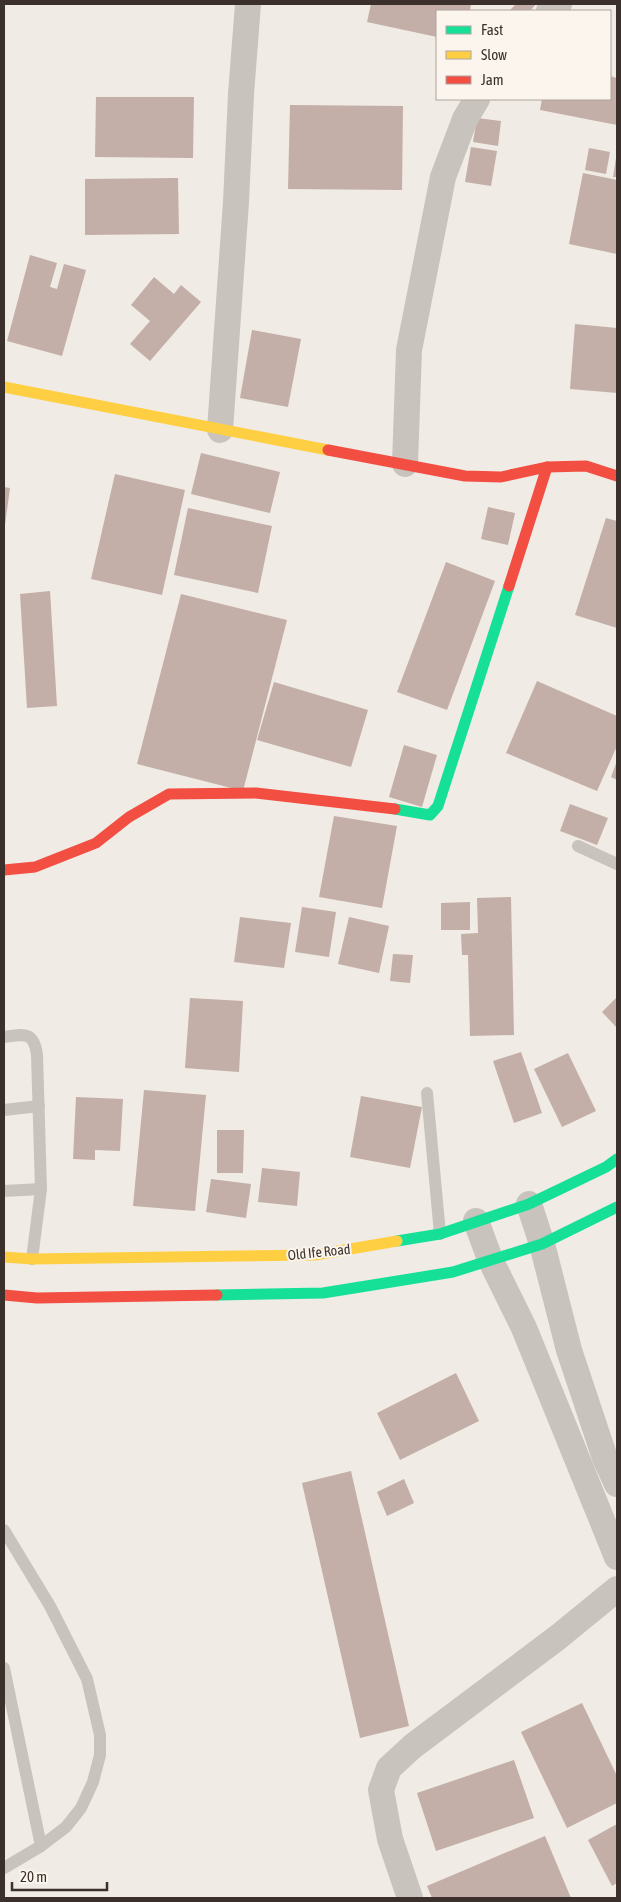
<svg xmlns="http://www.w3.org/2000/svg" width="621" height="1902" viewBox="0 0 621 1902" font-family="'Asap Condensed',sans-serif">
	<rect width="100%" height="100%" fill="#f0ebe5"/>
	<!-- building -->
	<g fill="#c3afa7">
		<path d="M371,4H471L470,11H437V37L367,22Z"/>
		<path d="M516,4H536L530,11H509Z"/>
		<path d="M610,76L617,78V125L540,110L542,99H610Z"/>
		<path d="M96,97H194L193,158L95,157Z"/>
		<path d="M290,105L403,106L402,190L288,189Z"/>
		<path d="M477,118L501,121L498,146L473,142Z"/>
		<path d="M471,147L497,151L491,186L465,182Z"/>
		<path d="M589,148L610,152L606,174L585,170Z"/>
		<path d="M616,158H617V177H613Z"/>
		<path d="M583,173L617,180V254L569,244Z"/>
		<path d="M178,178L179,234L85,235V179Z"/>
		<path d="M30,255L57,263L50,287L57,289L64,264L86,270L62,356L7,341Z"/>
		<path d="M154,277L174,294L181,285L201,302L150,361L130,344L150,321L131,305Z"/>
		<path d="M575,324L617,328V393L570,389Z"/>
		<path d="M252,330L301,339L288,407L240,398Z"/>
		<path d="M201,453L280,472L270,513L191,494Z"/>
		<path d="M115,474L185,490L162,595L91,579Z"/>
		<path d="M4,487L10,488L5,525H4Z"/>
		<path d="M488,507L515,513L508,545L481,539Z"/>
		<path d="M188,508L272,526L258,593L174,575Z"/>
		<path d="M606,518L617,521V628L575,615Z"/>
		<path d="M446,562L495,581L447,710L397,692Z"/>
		<path d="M50,591L57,706L27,708L20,594Z"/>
		<path d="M181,594L287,620L243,791L137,764Z"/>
		<path d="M537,681L617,716V746L597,791L506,753Z"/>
		<path d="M274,682L368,710L351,767L257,740Z"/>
		<path d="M404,745L437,755L422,807L389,797Z"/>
		<path d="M617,761V780L611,777Z"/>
		<path d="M570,804L608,818L597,845L560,831Z"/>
		<path d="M334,816L397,826L382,908L319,897Z"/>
		<path d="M511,897L514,1035L470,1036L468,955H462L461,934L478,933L477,898Z"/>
		<path d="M470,902V930H441V903Z"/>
		<path d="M302,907L336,912L329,957L295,952Z"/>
		<path d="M240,917L291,923L284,968L234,962Z"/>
		<path d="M349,917L389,926L379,973L338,964Z"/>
		<path d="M393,954L413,955L410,983L390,981Z"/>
		<path d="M617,997V1028L602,1012Z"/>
		<path d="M190,998L243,1001L239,1072L185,1068Z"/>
		<path d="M521,1052L542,1113L514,1123L493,1061Z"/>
		<path d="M568,1053L596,1111L562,1127L534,1069Z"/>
		<path d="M144,1090L206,1095L195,1211L133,1206Z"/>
		<path d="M361,1096L422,1107L410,1168L350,1157Z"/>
		<path d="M76,1097L123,1099L120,1151L95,1150V1160L73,1159Z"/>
		<path d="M217,1130H244L243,1173H217Z"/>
		<path d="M262,1168L300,1172L297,1206L258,1202Z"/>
		<path d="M211,1179L251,1184L246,1218L206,1212Z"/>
		<path d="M456,1373L479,1421L400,1460L377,1413Z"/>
		<path d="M351,1471L409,1726L360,1738L302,1483Z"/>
		<path d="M404,1479L414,1503L387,1516L377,1492Z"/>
		<path d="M582,1703L617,1776V1803L567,1828L521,1732Z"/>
		<path d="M514,1760L534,1818L436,1851L417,1793Z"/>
		<path d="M617,1824V1883L612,1886L588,1840Z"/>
		<path d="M545,1836L571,1898H432L427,1886Z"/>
	</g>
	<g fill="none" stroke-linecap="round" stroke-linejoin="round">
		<!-- lane -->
		<g stroke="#c9c3be" stroke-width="12">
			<path d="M578,846L617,864"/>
			<path d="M4,1037C24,1034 34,1031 37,1055L41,1189L32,1259"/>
			<path d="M427,1093L440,1234"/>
			<path d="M4,1110L39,1106"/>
			<path d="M4,1191L41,1189"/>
			<path d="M4,1530L50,1606L87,1679L100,1735V1755L93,1782L81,1808L66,1827L41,1846L4,1868"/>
			<path d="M4,1668L41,1846"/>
		</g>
		<!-- street -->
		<g stroke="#c9c3be" stroke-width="26">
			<path d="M549,11L559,4"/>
			<path d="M220,430L236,202L241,94L248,4"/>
			<path d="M405,464L409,350L443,177L465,119L477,99"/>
			<path d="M529,1204L542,1244L569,1350L605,1458L617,1484"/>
			<path d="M476,1221L490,1259L524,1328L617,1557"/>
			<path d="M410,1898L390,1839L381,1790L389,1768L413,1746L557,1638L617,1589"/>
		</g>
		<!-- fast -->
		<g stroke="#16e098" stroke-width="11">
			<path d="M395,809L430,815L438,806L509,586"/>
			<path d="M397,1241L440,1234L529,1204L606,1167L617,1159"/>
			<path d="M217,1295L323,1293L453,1272L542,1244L617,1207"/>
		</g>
		<!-- slow -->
		<g stroke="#ffcf43" stroke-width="11">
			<path d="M4,387L328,450"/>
			<path d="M4,1257L32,1259L315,1255L397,1241"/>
		</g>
		<!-- jam -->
		<g stroke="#f24e42" stroke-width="11">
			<path d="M328,450L465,476L501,477L547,467L586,466L617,476"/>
			<path d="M509,586L547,467"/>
			<path d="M4,870L35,867L96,843L129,817L169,794L256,793L395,809"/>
			<path d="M4,1295L37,1298L217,1295"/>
		</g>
	</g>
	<g text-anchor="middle" stroke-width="4" stroke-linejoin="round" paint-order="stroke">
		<!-- street labels -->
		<g font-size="14" fill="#3b302b" stroke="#fbf5ee">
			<text transform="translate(319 1252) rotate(-6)" y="5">Old Ife Road</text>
		</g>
	</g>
	<!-- border -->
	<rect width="621" height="1902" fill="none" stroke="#3b302b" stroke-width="10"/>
	<!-- legend -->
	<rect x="436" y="10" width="175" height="90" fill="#fbf5ee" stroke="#aea6a0"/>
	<rect x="446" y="26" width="25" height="8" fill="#16e098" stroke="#aea6a0"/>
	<text x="481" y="35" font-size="15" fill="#3b302b">Fast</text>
	<rect x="446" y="51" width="25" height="8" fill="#ffcf43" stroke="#aea6a0"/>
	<text x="481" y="60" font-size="15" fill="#3b302b">Slow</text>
	<rect x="446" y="76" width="25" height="8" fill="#f24e42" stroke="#aea6a0"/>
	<text x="481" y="85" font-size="15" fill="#3b302b">Jam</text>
	<!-- scale -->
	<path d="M12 1882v8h95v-8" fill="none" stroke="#3b302b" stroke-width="2.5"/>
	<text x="20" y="1882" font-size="15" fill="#3b302b" stroke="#fbf5ee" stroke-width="4" paint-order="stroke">20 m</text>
</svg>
